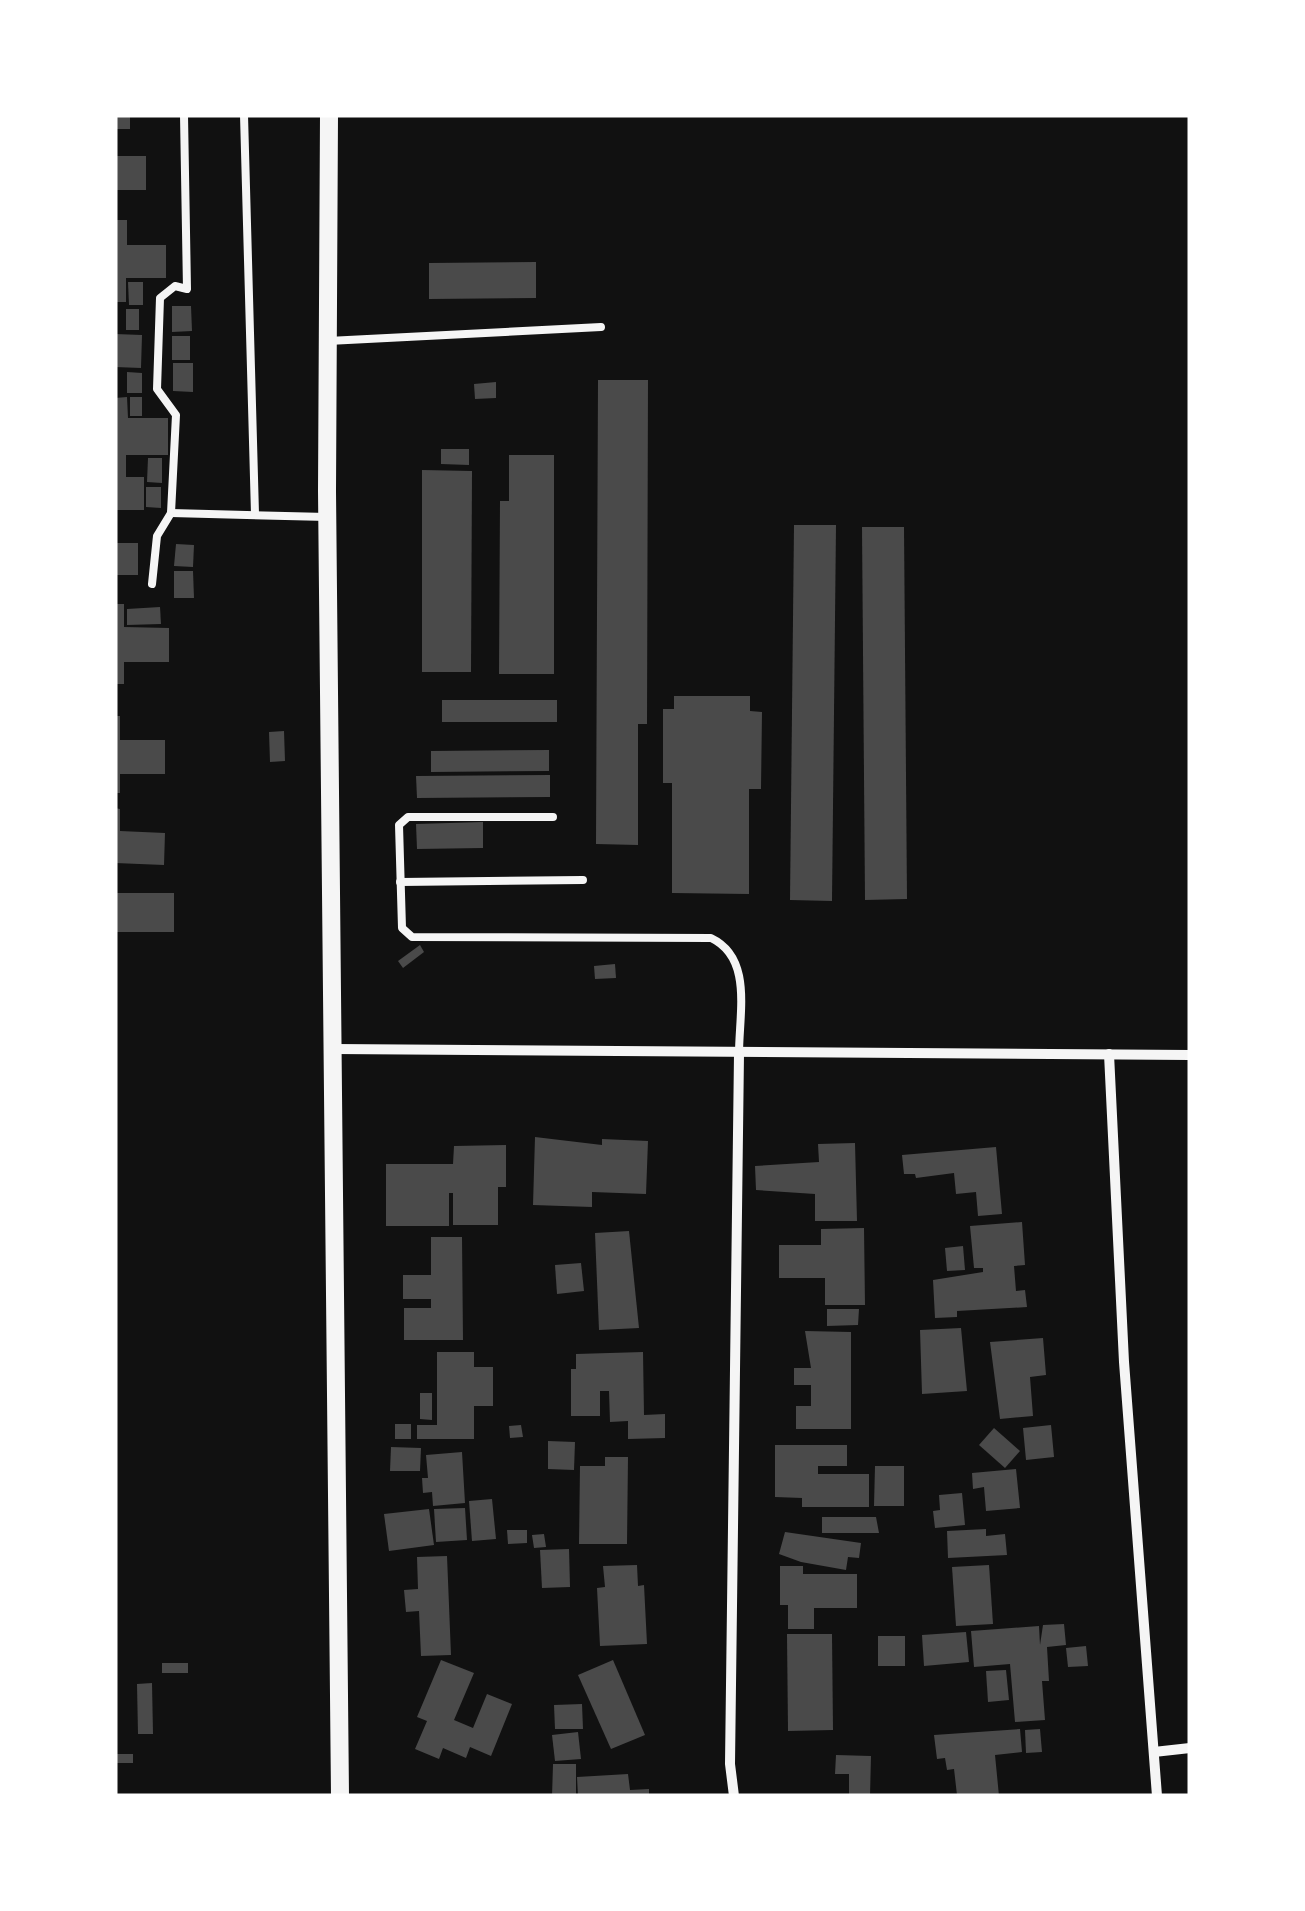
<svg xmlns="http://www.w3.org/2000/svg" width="1305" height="1911" viewBox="0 0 1305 1911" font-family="'Roboto Condensed',sans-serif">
	<rect width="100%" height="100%" fill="#111"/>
	<!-- building -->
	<g fill="#4a4a4a">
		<rect x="115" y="115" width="15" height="14"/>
		<rect x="115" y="156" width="31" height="34"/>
		<path d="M115,220H127V245H166V278H126V302H115Z"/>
		<path d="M536,262V298L429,299V263Z"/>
		<path d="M128,282H143V305H129Z"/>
		<path d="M172,306H191L192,331L172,332Z"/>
		<rect x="126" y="309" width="13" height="21"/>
		<path d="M115,334L142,335L141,368L115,367Z"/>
		<rect x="172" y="336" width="18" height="24"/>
		<path d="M173,363H193V392L173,391Z"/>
		<path d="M127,372L142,373V393H127Z"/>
		<path d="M598,380H648L647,724H638V845L596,844Z"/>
		<path d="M496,382V398L475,399L474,384Z"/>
		<path d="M127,397L128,418H168V455H126V477H144V510H115V398Z"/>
		<rect x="130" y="397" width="12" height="19"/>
		<path d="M441,449H469V465L441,464Z"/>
		<path d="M509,455H554V674H499L500,501H509Z"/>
		<path d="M148,458H162V483L147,482Z"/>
		<path d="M422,470L472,471L471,672H422Z"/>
		<path d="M146,487H161V508L146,507Z"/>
		<path d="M794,525H836L832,901L790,900Z"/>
		<path d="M862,527H904L907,899L865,900Z"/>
		<rect x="115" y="543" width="23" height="32"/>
		<path d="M176,544L194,545L193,567L174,566Z"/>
		<path d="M174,571H193L194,598H174Z"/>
		<path d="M115,604H124V627L169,628V662H124V684H115Z"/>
		<path d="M160,607L161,624L127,625V609Z"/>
		<path d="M674,696H750V711L762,712L761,789H749V894L672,893V783H663V709H674Z"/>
		<rect x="442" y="700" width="115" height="22"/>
		<path d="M115,716H120V740H165V774H120V793H115Z"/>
		<path d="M284,731L285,761L270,762L269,732Z"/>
		<path d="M549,750V771L431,772V751Z"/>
		<path d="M550,775V797L417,798L416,776Z"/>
		<path d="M115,808L120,809V831L165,833L164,865L115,863Z"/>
		<path d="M483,822V848L417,849L416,824Z"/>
		<rect x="115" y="893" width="59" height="39"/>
		<path d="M420,945L424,952L403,968L398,961Z"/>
		<path d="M615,964L616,978L595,979L594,966Z"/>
		<path d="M535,1137L602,1145V1139L648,1141L646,1194L592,1192V1207L533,1205Z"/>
		<path d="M855,1143L857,1221H815V1194L756,1190L755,1166L819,1162L818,1144Z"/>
		<path d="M506,1145V1187H498V1225H453V1193H449V1226H386V1164H453L454,1146Z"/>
		<path d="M996,1147L1002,1214L978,1216L976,1192L956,1194L954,1173L916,1178L915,1174H904L902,1155Z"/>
		<path d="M1022,1222L1025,1265L1014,1266L1016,1291L1025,1290L1027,1307L957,1311V1317L935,1318L933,1280L983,1272V1268H974L970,1226Z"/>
		<path d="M864,1228L865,1305H825V1278H779V1245H821V1229Z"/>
		<path d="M629,1231L639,1328L599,1330L595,1233Z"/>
		<path d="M431,1237H462L463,1340H404V1308H431V1299H403V1275H431Z"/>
		<path d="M963,1246L965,1270L947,1271L945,1248Z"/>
		<path d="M581,1263L584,1291L557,1294L555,1265Z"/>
		<path d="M827,1309H859L858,1325L827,1326Z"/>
		<path d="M961,1328L967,1391L922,1394L920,1330Z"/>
		<path d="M805,1331L851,1332V1429H796V1406H811V1385H794V1368H811Z"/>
		<path d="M1043,1338L1046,1375L1030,1377L1033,1416L1000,1419L990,1342Z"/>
		<path d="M437,1352H474V1367H493V1406H474V1439H417V1425H437Z"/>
		<path d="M643,1352L644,1415L665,1414V1438L628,1439V1421L610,1422L609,1391H600V1416H571V1369H576V1354Z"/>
		<path d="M420,1393H432V1420L420,1419Z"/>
		<rect x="395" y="1424" width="16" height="15"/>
		<path d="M521,1425L523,1437L510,1438L509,1426Z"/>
		<path d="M1051,1425L1054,1457L1026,1460L1023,1428Z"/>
		<path d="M994,1428L1020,1451L1005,1468L979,1445Z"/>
		<path d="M548,1441L575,1442L574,1470L548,1469Z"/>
		<path d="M775,1445H847V1466H818V1474H869V1507H802V1498L775,1497Z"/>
		<path d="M391,1447L421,1448L420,1471H390Z"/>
		<path d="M462,1452L465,1503L433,1506L432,1492L423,1493L422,1478H428L426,1455Z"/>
		<path d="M605,1457H628L627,1544H579L580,1466H605Z"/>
		<path d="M875,1466H904V1506H874Z"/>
		<path d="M1016,1469L1020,1508L986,1511L984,1487L973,1489L972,1473Z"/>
		<path d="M962,1493L965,1525L935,1528L933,1511L940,1510L939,1495Z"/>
		<path d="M492,1499L496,1539L472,1541L469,1501Z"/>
		<path d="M465,1508L467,1540L436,1542L434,1509Z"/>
		<path d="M429,1509L434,1545L389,1551L384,1514Z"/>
		<path d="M822,1517H876L879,1533H822Z"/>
		<path d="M986,1529V1536L1005,1534L1007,1555L948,1558L947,1531Z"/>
		<path d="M507,1530H527V1543L508,1544Z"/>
		<path d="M785,1532L861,1543L859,1558L848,1557L846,1570L801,1562L779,1554Z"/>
		<path d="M544,1534L546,1547L534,1548L532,1535Z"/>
		<path d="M569,1549L570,1587L542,1588L540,1550Z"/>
		<path d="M447,1556L451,1655L421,1656L419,1611L406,1612L404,1590L418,1589L417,1557Z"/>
		<path d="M637,1565L638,1586L644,1585L647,1644L600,1646L597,1588L605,1587L603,1566Z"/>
		<path d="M989,1565L993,1624L956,1626L952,1567Z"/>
		<path d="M780,1566H803V1574H857V1608H814V1629H788V1605H780Z"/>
		<path d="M1064,1624L1066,1645L1047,1647L1049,1681H1042L1045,1720L1015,1722L1010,1664L974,1667L971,1631L1039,1626L1040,1645L1043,1625Z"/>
		<path d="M966,1632L969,1662L924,1666L922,1635Z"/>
		<path d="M787,1634H832L833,1730L788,1731Z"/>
		<rect x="878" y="1636" width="27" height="30"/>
		<path d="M1086,1646L1088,1666L1068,1667L1066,1648Z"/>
		<path d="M441,1660L474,1673L454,1720L473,1728L487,1694L512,1704L491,1756L470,1747L466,1758L443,1748L439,1759L415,1749L427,1721L417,1717Z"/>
		<path d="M613,1660L645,1735L611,1749L578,1675Z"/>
		<rect x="162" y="1663" width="26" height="10"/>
		<path d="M1006,1670L1009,1700L988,1702L986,1671Z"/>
		<path d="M152,1683L153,1734H138L137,1684Z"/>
		<path d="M582,1704L583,1729H555L554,1705Z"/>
		<path d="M1020,1729L1022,1752L995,1755L999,1796L957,1795L954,1769L947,1770L945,1758L937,1759L934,1735Z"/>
		<path d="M1040,1729L1042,1752L1026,1753L1025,1730Z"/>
		<path d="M578,1732L581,1759L555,1761L552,1735Z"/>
		<rect x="115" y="1754" width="18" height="9"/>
		<path d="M836,1755L871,1756L870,1796H849V1774H835Z"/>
		<path d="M553,1764H576V1796H552Z"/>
		<path d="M628,1774L630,1790L649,1789V1796H578L577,1777Z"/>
	</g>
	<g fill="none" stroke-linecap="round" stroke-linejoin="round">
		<!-- service -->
		<g stroke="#f5f5f5" stroke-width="8">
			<path d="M244,115L255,514"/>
			<path d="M328,341L601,327"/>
			<path d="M171,513L327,517"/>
			<path d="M152,584L157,536L171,513L176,415L157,389L160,298L175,286L187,289L184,115"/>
			<path d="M553,817H408L399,825L402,928L412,937L711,938C753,958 739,1013 739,1054"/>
			<path d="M400,882L583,880"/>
		</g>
		<!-- minor -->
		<g stroke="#f5f5f5" stroke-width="10">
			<path d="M334,1049L1190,1055"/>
			<path d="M1109,1054L1124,1362L1157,1796"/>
			<path d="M1154,1752L1190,1748"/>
			<path d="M734,1796L730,1764L739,1054"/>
		</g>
		<!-- tertiary -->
		<path stroke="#f5f5f5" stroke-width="18" d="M329,115L327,491L340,1796"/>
	</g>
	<!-- border -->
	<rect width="1305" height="1911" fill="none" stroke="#ffffff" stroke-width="235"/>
</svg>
